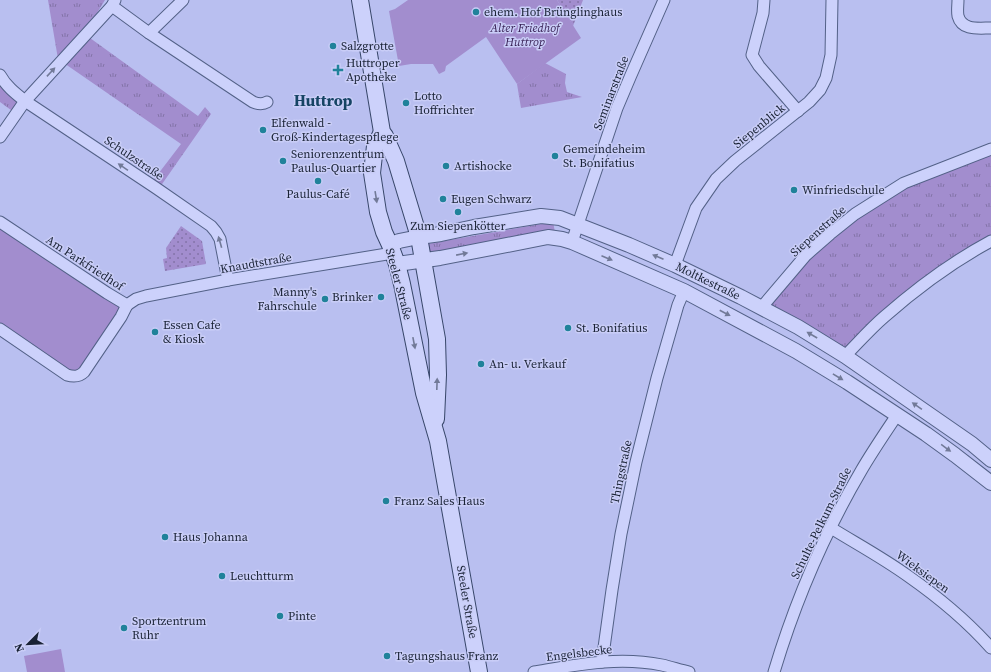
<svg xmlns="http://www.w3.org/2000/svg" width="991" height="672" viewBox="0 0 991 672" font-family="'Source Serif 4',serif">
	<defs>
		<pattern id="grass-tufts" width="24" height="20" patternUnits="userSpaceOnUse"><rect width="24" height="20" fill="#a28dce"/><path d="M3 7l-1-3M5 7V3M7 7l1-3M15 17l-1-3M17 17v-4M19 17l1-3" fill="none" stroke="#8373a8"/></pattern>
		<pattern id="garden-dots" width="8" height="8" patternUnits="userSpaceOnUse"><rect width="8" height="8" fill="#a28dce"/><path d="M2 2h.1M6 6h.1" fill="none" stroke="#8373a8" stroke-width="1.8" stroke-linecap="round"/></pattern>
	</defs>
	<rect width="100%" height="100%" fill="#b9bff0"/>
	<!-- grass -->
	<g fill="url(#grass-tufts)">
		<path d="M48,0H105L89,26L90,38L198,116L205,107L211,114L160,187L152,182L181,144L58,59Z"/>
		<path d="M545,63L566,74L565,83L567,92L582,97L521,108L517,84Z"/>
		<path d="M0,77L24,101L15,113L0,102Z"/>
		<path d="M991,153V241L951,264L845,355L764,308L809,260L859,217L906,187Z"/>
		<path d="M553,222L555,232L429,255L427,244Z"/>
	</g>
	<!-- park -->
	<g fill="#a28dce">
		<path d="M408,0H557L581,38L517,84L486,37L446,66L445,71L439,74L433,64H411L399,66L389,11L395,9Z"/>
		<path d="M0,222L126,306L78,375L0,328Z"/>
		<path d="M61,649L65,672H27L24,656Z"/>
	</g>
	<!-- garden -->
	<g fill="url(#garden-dots)">
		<path d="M557,0H583L573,26Z"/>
		<path d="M181,226L202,241L206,264L165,271L163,259L167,258L166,248Z"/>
	</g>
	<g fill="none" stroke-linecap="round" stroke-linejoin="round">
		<defs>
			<g id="minor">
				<path d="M764,0L763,13L752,55L759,66L798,111"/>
				<path d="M958,0C958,5 957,11 958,16C962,31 979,28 991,28"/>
				<path d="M112,6L149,33L253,102C258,104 262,105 267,102"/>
				<path d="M149,33L183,0"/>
				<path d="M0,75C6,86 15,93 25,101L156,188L211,226L216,232L220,239L228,280"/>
				<path d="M0,137L25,101L112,6L115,0"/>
				<path d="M0,222L107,293L127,305"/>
				<path d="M572,242L617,108L631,75L664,0"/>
				<path d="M675,265L696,208L716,179L735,161L809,102L820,90L826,78L831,55L832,0"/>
				<path d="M127,305L136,299L146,296L228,280L393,253"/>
				<path d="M761,308L806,255L830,234L855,214L904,183L991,149"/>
				<path d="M0,329L67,375C74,377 79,377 84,372L121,317L127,305"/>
				<path d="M845,356C858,343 870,329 884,317C917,288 952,262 991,241"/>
				<path d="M831,528C857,544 883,558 908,576C938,597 967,621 991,648"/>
				<path d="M602,662L612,590L621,534L636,462L657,378L678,305L684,291"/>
				<path d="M534,672C576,665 618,656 662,665C671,667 680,670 689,672"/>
				<path d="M774,672C795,602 824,534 861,471C872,452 885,433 897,415"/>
			</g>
			<g id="tertiary">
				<path d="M390,245L399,241L419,237L441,234L474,227L541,216L560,218L629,245L675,265L741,297L798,327L845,356L972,444L991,460"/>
				<path d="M397,264L440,258L548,237L562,239L572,242L684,291L796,351L847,382L926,434L955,455L991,483"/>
			</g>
			<g id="secondary">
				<path d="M360,0L382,132L385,136L396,161L419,237L423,260L437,339L438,375L436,419"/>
				<path d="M382,132L375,146L372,173L378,212L384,232L390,245L397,264L402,284L424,393L438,441L479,672"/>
			</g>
		</defs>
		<!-- minor casing -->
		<use href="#minor" stroke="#536187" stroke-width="13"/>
		<!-- tertiary casing -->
		<use href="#tertiary" stroke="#536187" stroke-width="16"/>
		<!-- secondary casing -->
		<use href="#secondary" stroke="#374669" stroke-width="18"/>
		<!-- minor -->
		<use href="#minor" stroke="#ccd1fb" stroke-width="11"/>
		<!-- tertiary -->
		<use href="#tertiary" stroke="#ccd1fb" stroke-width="14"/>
		<!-- secondary -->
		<use href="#secondary" stroke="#ccd1fb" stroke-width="16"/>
	</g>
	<!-- one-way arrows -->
	<defs><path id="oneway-solid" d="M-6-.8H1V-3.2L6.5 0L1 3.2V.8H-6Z"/></defs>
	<g fill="#727a98">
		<use href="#oneway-solid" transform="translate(51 72) rotate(-47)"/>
		<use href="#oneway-solid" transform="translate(123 167) rotate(-146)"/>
		<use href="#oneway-solid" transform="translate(376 197) rotate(81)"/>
		<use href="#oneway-solid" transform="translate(220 242) rotate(-106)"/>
		<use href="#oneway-solid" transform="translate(462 254) rotate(-11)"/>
		<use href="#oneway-solid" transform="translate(658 257) rotate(-157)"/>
		<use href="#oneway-solid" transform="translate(607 258) rotate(23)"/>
		<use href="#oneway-solid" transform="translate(725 313) rotate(28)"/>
		<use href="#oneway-solid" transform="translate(812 335) rotate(-150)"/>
		<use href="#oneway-solid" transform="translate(414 343) rotate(79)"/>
		<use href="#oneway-solid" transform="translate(838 377) rotate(31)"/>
		<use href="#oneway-solid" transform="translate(437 384) rotate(-88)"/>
		<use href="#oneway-solid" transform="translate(917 406) rotate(-145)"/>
		<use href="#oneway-solid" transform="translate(946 448) rotate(36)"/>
	</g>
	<!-- markers -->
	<g fill="#20829a" stroke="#c9cdf7" stroke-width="1.5">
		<circle cx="476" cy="12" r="4"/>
		<circle cx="333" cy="46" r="4"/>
		<path d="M336 64h4v4h4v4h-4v4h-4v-4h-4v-4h4z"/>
		<circle cx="406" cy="103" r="4"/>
		<circle cx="263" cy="130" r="4"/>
		<circle cx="555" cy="156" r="4"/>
		<circle cx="283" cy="161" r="4"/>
		<circle cx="446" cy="166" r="4"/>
		<circle cx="318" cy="181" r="4"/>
		<circle cx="794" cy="190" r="4"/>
		<circle cx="443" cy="199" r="4"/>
		<circle cx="458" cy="212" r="4"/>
		<circle cx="381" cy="297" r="4"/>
		<circle cx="325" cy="299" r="4"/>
		<circle cx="568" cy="328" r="4"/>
		<circle cx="155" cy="332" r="4"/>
		<circle cx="481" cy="364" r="4"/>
		<circle cx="386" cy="501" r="4"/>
		<circle cx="165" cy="537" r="4"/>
		<circle cx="222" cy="576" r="4"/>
		<circle cx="280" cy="616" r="4"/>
		<circle cx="124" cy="628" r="4"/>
		<circle cx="387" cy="656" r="4"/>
	</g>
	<g text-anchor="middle" stroke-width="3" stroke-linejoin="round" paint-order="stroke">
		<!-- poi labels -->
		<g font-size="12" fill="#192235" stroke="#c9cdf7" text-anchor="start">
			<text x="484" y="16">ehem. Hof Brünglinghaus</text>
			<text x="341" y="50">Salzgrotte</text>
			<text x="346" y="67">Huttroper<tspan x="346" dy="14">Apotheke</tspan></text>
			<text x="414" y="100">Lotto<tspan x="414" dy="14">Hoffrichter</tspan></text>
			<text x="271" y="127">Elfenwald -<tspan x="271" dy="14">Groß-Kindertagespflege</tspan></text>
			<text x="563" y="153">Gemeindeheim<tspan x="563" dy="14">St. Bonifatius</tspan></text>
			<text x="291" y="158">Seniorenzentrum<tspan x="291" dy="14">Paulus-Quartier</tspan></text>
			<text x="454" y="170">Artishocke</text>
			<text x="802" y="194">Winfriedschule</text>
			<text x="318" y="198" text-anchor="middle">Paulus-Café</text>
			<text x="451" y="203">Eugen Schwarz</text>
			<text x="458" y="230" text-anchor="middle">Zum Siepenkötter</text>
			<text x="317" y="296" text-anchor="end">Manny's<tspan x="317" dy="14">Fahrschule</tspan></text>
			<text x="373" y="301" text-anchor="end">Brinker</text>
			<text x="163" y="329">Essen Cafe<tspan x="163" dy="14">&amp; Kiosk</tspan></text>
			<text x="576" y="332">St. Bonifatius</text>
			<text x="489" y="368">An- u. Verkauf</text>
			<text x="394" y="505">Franz Sales Haus</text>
			<text x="173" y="541">Haus Johanna</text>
			<text x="230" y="580">Leuchtturm</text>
			<text x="288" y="620">Pinte</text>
			<text x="132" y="625">Sportzentrum<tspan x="132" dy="14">Ruhr</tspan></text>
			<text x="395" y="660">Tagungshaus Franz</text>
		</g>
		<!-- park labels -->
		<g font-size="12" font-style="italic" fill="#361f53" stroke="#c9cdf7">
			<text x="525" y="32">Alter Friedhof<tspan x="525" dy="14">Huttrop</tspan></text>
		</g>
		<!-- street labels -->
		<g font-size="12" fill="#192235" stroke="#c9cdf7">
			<text transform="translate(611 93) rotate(-69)" y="4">Seminarstraße</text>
			<text transform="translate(759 126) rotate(-39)" y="4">Siepenblick</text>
			<text transform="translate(134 158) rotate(34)" y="4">Schulzstraße</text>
			<text transform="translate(818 231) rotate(-42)" y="4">Siepenstraße</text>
			<text transform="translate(85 263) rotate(33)" y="4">Am Parkfriedhof</text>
			<text transform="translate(256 263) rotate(-10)" y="4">Knaudtstraße</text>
			<text transform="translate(708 281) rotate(26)" y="4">Moltkestraße</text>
			<text transform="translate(399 284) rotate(75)" y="4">Steeler Straße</text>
			<text transform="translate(621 472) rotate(-78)" y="4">Thingstraße</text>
			<text transform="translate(821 523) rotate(-64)" y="4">Schulte-Pelkum-Straße</text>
			<text transform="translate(923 572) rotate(36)" y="4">Wieksiepen</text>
			<text transform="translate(467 602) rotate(80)" y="4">Steeler Straße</text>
			<text transform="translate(579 653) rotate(-7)" y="4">Engelsbecke</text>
		</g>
		<!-- district labels -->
		<g font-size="16" font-weight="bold" fill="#164464" stroke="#c9cdf7">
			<text x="323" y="106">Huttrop</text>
		</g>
	</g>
	<!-- north arrow -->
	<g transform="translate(28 644) rotate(246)" stroke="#c9cdf7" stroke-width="3" paint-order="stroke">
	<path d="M0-3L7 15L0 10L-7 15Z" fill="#192235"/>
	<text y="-6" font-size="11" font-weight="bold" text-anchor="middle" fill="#192235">N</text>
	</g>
</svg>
